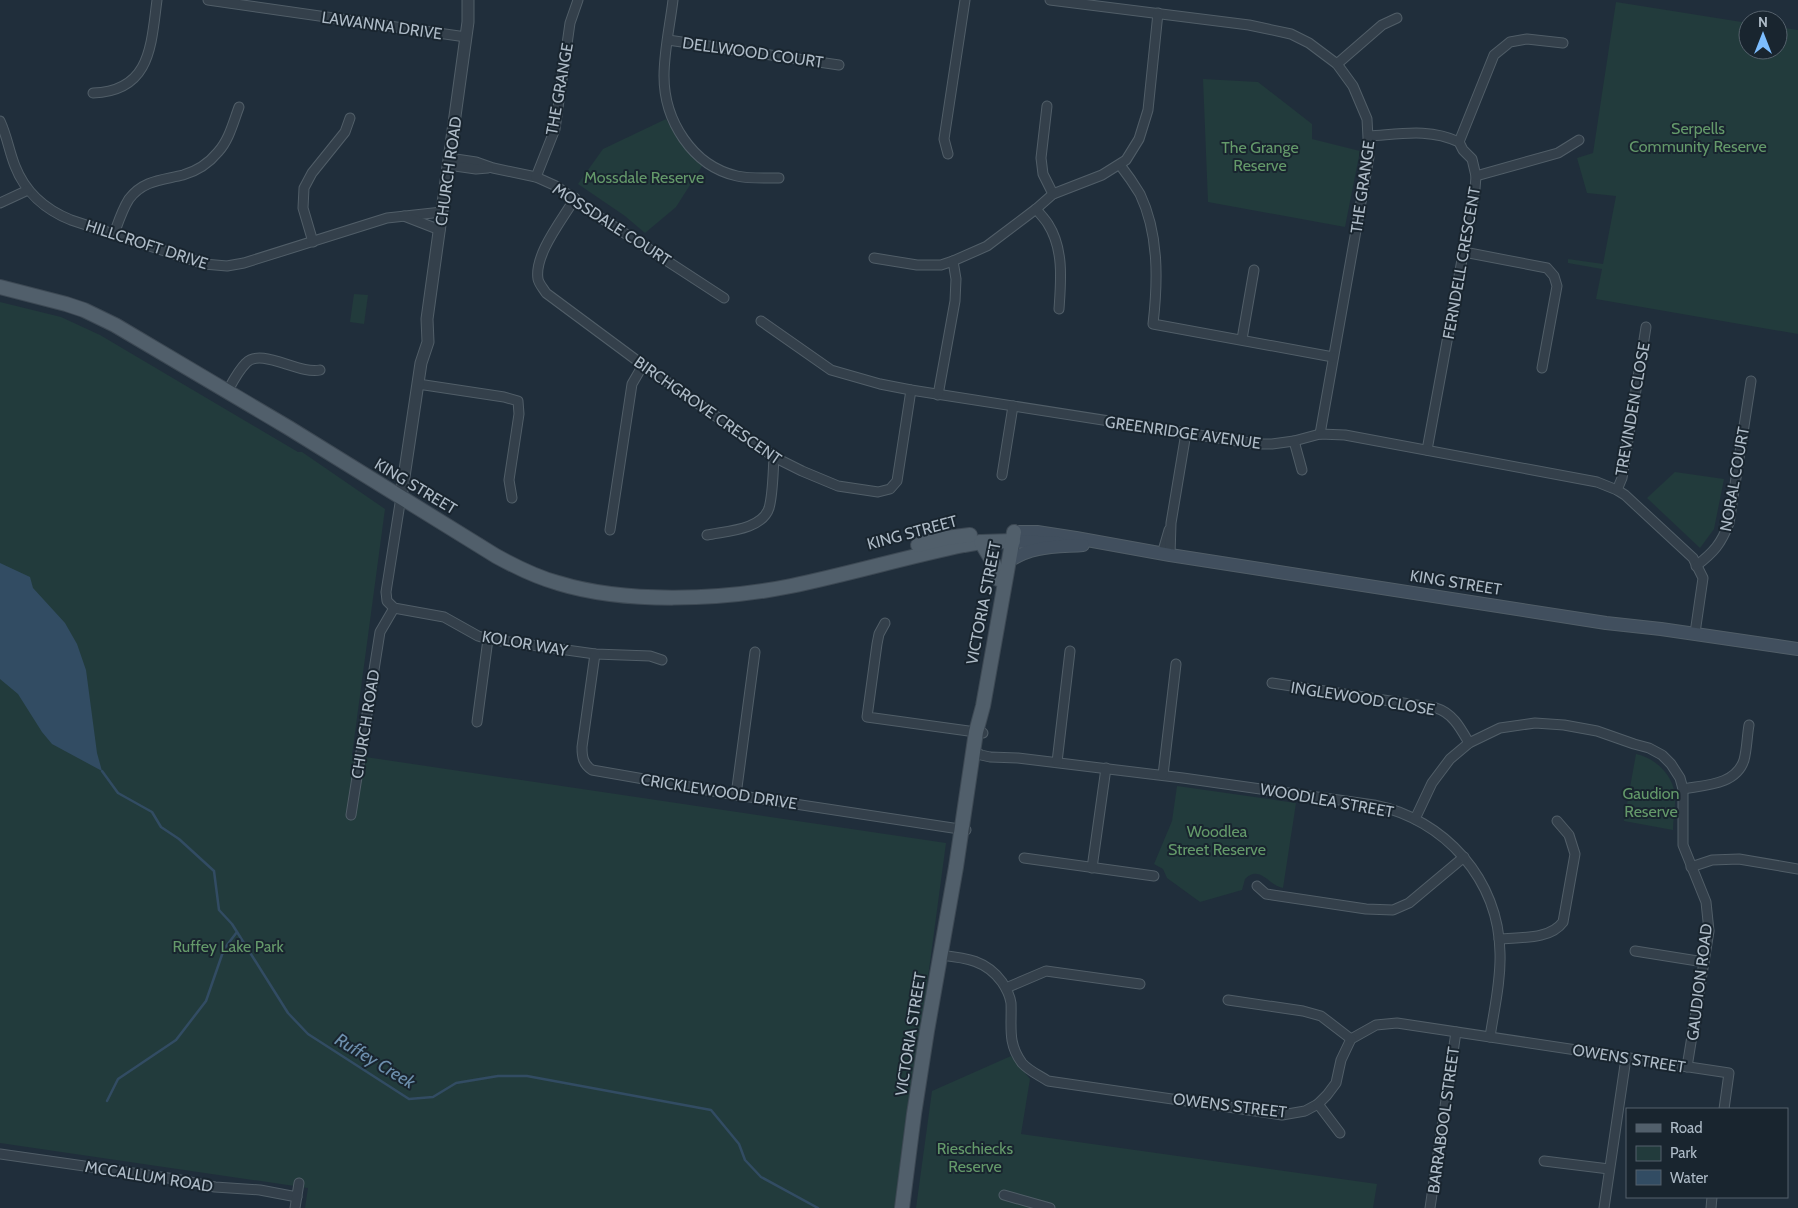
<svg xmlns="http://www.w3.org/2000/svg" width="1798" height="1208" viewBox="0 0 1798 1208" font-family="Cabin,sans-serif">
	<rect width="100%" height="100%" fill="#202e3b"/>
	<!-- green -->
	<g fill="#223b3c">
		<path d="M1616,2L1748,23V50H1778V27L1798,30V334L1596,299L1602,269L1568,263V259L1603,264L1616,196L1587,193L1577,158L1593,153Z"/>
		<path d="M1203,79L1258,82L1312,124V139L1360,151L1345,227L1208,202Z"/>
		<path d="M666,119C676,137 687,152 704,163L676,207L645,233L625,216L578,184L603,149Z"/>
		<path d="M354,294L368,295L364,324L350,322Z"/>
		<path d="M0,302L61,317L100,335L298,452H302L385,509L352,755L946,843L897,1208H305L308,1188L0,1143Z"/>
		<path d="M1675,472L1724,479L1714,529L1700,548L1647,498Z"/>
		<path d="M1636,754C1655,758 1672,774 1675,794C1676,806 1673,818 1673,830L1624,821Z"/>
		<path d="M1177,786L1296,803L1283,888C1269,886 1260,864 1245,879L1242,890L1200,902L1167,878L1163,869L1154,864L1172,821Z"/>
		<path d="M1011,1056L1030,1079L1021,1134L1377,1184L1373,1208H916L932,1091Z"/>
	</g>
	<!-- water -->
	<path fill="#324c63" d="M0,563L30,577L33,588L65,623L77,644L86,670L97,753L102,771L52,744L42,732L18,694L0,679Z"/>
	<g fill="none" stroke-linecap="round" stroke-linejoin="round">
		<!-- stream -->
		<g stroke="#324c63" stroke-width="2.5">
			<path d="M102,771L118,793L152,812L161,827L179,839L214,871L219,910L232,924L288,1013L308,1034L409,1099L433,1097L456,1083L498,1076H527L711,1110L739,1144L745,1160L761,1177L818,1208"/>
			<path d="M107,1101L118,1079L176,1040L206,1001L224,949L237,932"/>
		</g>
		<defs>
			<g id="minor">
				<path d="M208,0L466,37"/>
				<path d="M673,0C670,25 664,51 664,76C664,120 692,166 737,176C750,179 765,178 779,178"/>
				<path d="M1050,0L1249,25L1291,34L1309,43L1337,64L1353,86L1367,119L1369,157L1320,434"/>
				<path d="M668,40L839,65"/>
				<path d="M1337,64L1382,25L1397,18"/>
				<path d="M93,93C151,91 151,45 157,0"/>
				<path d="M1047,106L1041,158L1043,174L1053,194"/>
				<path d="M0,121C7,136 9,151 15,166C25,192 46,210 71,220L204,264L227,266L244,263L387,218L442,212"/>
				<path d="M1369,136C1401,134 1429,128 1459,142L1463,150L1472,159L1476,176L1475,189L1427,450"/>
				<path d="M1459,142L1494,55L1510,42L1527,39L1563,43"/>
				<path d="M948,154L944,139L965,0"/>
				<path d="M449,158L476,162L493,168L536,177L556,186L595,214L724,298"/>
				<path d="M448,165L476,169L488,168"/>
				<path d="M1120,165C1127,174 1134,184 1140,194C1159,234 1158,281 1153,324L1333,357"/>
				<path d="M1476,176L1558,153L1579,140"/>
				<path d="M536,177L555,129L570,23L578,0"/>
				<path d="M575,198C563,219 534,254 538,279C539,284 543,288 546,293L643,365L774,457L802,471L838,486L878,492L890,489L897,481L911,390"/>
				<path d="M0,203L28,190"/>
				<path d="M1036,209C1040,214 1045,219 1048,224C1064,249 1061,281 1059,309"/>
				<path d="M404,216L440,230"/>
				<path d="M114,234C118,223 122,210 129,199C143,180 163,180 183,175C197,171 209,163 218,152C229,140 233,123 239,107"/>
				<path d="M313,242L303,208L304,188L312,173L345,132L350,118"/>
				<path d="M1464,252L1547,268L1554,276L1557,286L1542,368"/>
				<path d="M874,258L917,265H941L953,261L987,246L1036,209L1053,194L1102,175L1126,160L1139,139L1148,110L1158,13"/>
				<path d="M761,321L831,370L880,384L911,390L1256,444H1272L1294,441L1320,434L1345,435L1597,482L1617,490L1625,495L1693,558L1703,578L1695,633"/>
				<path d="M1242,339L1254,270"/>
				<path d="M418,384L504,397L518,401L519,414L509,480L512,498"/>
				<path d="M227,392C232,383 238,371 246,363C261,347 299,375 320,370"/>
				<path d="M938,395L955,301L956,279L953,261"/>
				<path d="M1294,441L1302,470"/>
				<path d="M1002,475L1013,406"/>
				<path d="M1617,490L1622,478L1646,327"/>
				<path d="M401,497L386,592L387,601L394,608L444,617L478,636L488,639L595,654L650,656L662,660"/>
				<path d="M610,530L632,384L643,365"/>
				<path d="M707,535C726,531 762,530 769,508C773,494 773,472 774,457"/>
				<path d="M1162,554L1169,530"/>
				<path d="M1170,555L1171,523L1186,433"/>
				<path d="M1696,566C1714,552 1721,544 1729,523L1751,381"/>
				<path d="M885,623L879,634L877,644L867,717L983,733"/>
				<path d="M595,654L582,747C582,757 583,764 592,770L736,795L966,830"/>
				<path d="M1272,683L1436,708C1453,713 1461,729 1469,743"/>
				<path d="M477,722L488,639"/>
				<path d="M973,751L981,755L990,757L1018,758L1183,778L1374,805C1445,819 1499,880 1500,953C1501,981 1494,1010 1490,1037"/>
				<path d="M1057,762L1070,651"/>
				<path d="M1163,775L1176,664"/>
				<path d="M1683,789C1705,785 1736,785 1744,760C1747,749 1747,736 1749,725"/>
				<path d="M736,795L755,652"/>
				<path d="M351,815L380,632L394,608"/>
				<path d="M1415,819L1432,783L1450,759L1469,743L1500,728L1535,723L1564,725L1597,731L1634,744L1649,748L1662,755L1671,764L1680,778L1683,789V845L1706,902L1709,931L1687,1067"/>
				<path d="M1024,858L1154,876"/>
				<path d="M1691,867L1712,860L1739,859L1798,869"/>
				<path d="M1092,868L1106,768"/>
				<path d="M1257,886L1266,894L1366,909L1393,910L1409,903L1464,857"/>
				<path d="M1499,939C1520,937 1550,940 1563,922L1575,854L1569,835L1557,821"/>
				<path d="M1635,951L1704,962"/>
				<path d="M940,955C966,958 986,960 1002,982C1006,988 1010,996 1011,1003C1012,1026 1007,1043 1022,1063C1029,1071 1039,1075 1048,1081L1282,1115L1305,1111L1318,1104L1327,1095L1336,1083L1341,1060L1351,1039L1376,1025L1397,1023L1729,1073L1724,1109"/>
				<path d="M1006,988L1046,971L1140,984"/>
				<path d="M1228,1000L1303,1011L1321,1016L1351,1039"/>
				<path d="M1318,1104L1340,1133"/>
				<path d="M0,1154L175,1179L215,1187L260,1190L297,1197"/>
				<path d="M1544,1161L1609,1169"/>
				<path d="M1004,1195L1050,1208"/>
				<path d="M295,1208L299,1183"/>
				<path d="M1430,1208L1456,1032"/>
				<path d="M1604,1208L1626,1058"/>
				<path d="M1711,1208L1712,1197"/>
			</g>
			<path id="tertiary" d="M401,497L421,363L428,342L427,319L468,22V0"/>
			<g id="secondary">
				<path d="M1014,532H1037L1076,538L1170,555L1606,623L1661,629L1798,649"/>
				<path d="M1013,541L1059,543"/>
				<path d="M1008,562C1031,545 1057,547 1083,545"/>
			</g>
			<g id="primary">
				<path d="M0,287L66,304L84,310L115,325L289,428L496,556C516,567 536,577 558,583C626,604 721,600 791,586C849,574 906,557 964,545L981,542L1013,541"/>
				<path d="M981,542L994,564L998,579"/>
				<path d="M918,545L946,538L970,535"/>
				<path d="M902,1208L914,1114L927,1031L956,867L976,732L983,706L1014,532"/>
			</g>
		</defs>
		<!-- minor casing -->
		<use href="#minor" stroke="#515e68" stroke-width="11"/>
		<!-- tertiary casing -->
		<use href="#tertiary" stroke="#515e68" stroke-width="13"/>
		<!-- secondary casing -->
		<use href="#secondary" stroke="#515e68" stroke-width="14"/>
		<!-- primary casing -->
		<use href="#primary" stroke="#3d4954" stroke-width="16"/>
		<!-- minor -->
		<use href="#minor" stroke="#34404b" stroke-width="9"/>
		<!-- tertiary -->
		<use href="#tertiary" stroke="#34404b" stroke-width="11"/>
		<!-- secondary -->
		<use href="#secondary" stroke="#414f5e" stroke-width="12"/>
		<!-- primary -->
		<use href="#primary" stroke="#515f6b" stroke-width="14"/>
	</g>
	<g text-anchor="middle" stroke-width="4" stroke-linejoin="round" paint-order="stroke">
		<!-- street labels -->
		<g font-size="16" fill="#aebbc7" stroke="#19252f">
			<text transform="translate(382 25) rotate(8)" y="6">LAWANNA DRIVE</text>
			<text transform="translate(753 52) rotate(8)" y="6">DELLWOOD COURT</text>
			<text transform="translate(559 89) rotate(-80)" y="6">THE GRANGE</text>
			<text transform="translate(448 171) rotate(-82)" y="6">CHURCH ROAD</text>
			<text transform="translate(1362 187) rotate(-82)" y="6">THE GRANGE</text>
			<text transform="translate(612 224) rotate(33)" y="6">MOSSDALE COURT</text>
			<text transform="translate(147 244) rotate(18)" y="6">HILLCROFT DRIVE</text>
			<text transform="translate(1461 263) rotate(-80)" y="6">FERNDELL CRESCENT</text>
			<text transform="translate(1632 409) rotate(-80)" y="6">TREVINDEN CLOSE</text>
			<text transform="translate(708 410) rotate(35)" y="6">BIRCHGROVE CRESCENT</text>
			<text transform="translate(1183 432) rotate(8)" y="6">GREENRIDGE AVENUE</text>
			<text transform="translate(1734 479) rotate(-80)" y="6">NORAL COURT</text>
			<text transform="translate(416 486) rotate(31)" y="6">KING STREET</text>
			<text transform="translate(912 532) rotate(-15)" y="6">KING STREET</text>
			<text transform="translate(1456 582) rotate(9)" y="6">KING STREET</text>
			<text transform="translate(983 603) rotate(-79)" y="6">VICTORIA STREET</text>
			<text transform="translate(525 643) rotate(10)" y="6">KOLOR WAY</text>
			<text transform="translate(1363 698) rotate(9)" y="6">INGLEWOOD CLOSE</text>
			<text transform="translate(365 724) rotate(-81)" y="6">CHURCH ROAD</text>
			<text transform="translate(719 791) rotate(9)" y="6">CRICKLEWOOD DRIVE</text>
			<text transform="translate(1327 800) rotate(10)" y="6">WOODLEA STREET</text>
			<text transform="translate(1699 982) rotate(-83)" y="6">GAUDION ROAD</text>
			<text transform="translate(910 1034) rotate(-81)" y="6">VICTORIA STREET</text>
			<text transform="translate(1629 1058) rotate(9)" y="6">OWENS STREET</text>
			<text transform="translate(1230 1105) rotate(7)" y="6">OWENS STREET</text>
			<text transform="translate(1443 1120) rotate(-82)" y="6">BARRABOOL STREET</text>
			<text transform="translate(149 1176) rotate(9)" y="6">MCCALLUM ROAD</text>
		</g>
		<!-- park labels -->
		<g font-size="16" fill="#64996a" stroke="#19252f">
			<text x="1698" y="134">Serpells<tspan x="1698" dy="18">Community Reserve</tspan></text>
			<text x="1260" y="153">The Grange<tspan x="1260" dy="18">Reserve</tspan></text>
			<text x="644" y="183">Mossdale Reserve</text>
			<text x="1651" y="799">Gaudion<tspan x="1651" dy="18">Reserve</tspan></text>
			<text x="1217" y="837">Woodlea<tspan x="1217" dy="18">Street Reserve</tspan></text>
			<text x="228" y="952">Ruffey Lake Park</text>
			<text x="975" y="1154">Rieschiecks<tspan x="975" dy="18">Reserve</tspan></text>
		</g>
		<!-- water labels -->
		<g font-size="18" font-style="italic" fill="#6d8fad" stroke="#19252f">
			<text transform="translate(375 1061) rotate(31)" y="6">Ruffey Creek</text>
		</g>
	</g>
	<!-- legend -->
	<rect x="1626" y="1108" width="162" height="90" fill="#19252f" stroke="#55616c"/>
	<rect x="1636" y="1124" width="25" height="8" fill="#515f6b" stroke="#55616c"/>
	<text x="1670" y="1133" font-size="15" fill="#aebbc7">Road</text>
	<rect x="1636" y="1146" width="25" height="15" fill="#223b3c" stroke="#55616c"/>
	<text x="1670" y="1158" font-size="15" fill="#aebbc7">Park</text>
	<rect x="1636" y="1170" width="25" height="15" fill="#324c63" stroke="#55616c"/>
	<text x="1670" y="1183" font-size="15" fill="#aebbc7">Water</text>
	<!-- north arrow -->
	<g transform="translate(1763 35)"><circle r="24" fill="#19252f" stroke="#55616c"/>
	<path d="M0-4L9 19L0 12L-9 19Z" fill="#7cbdfe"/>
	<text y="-8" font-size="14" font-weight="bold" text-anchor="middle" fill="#aebbc7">N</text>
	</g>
</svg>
